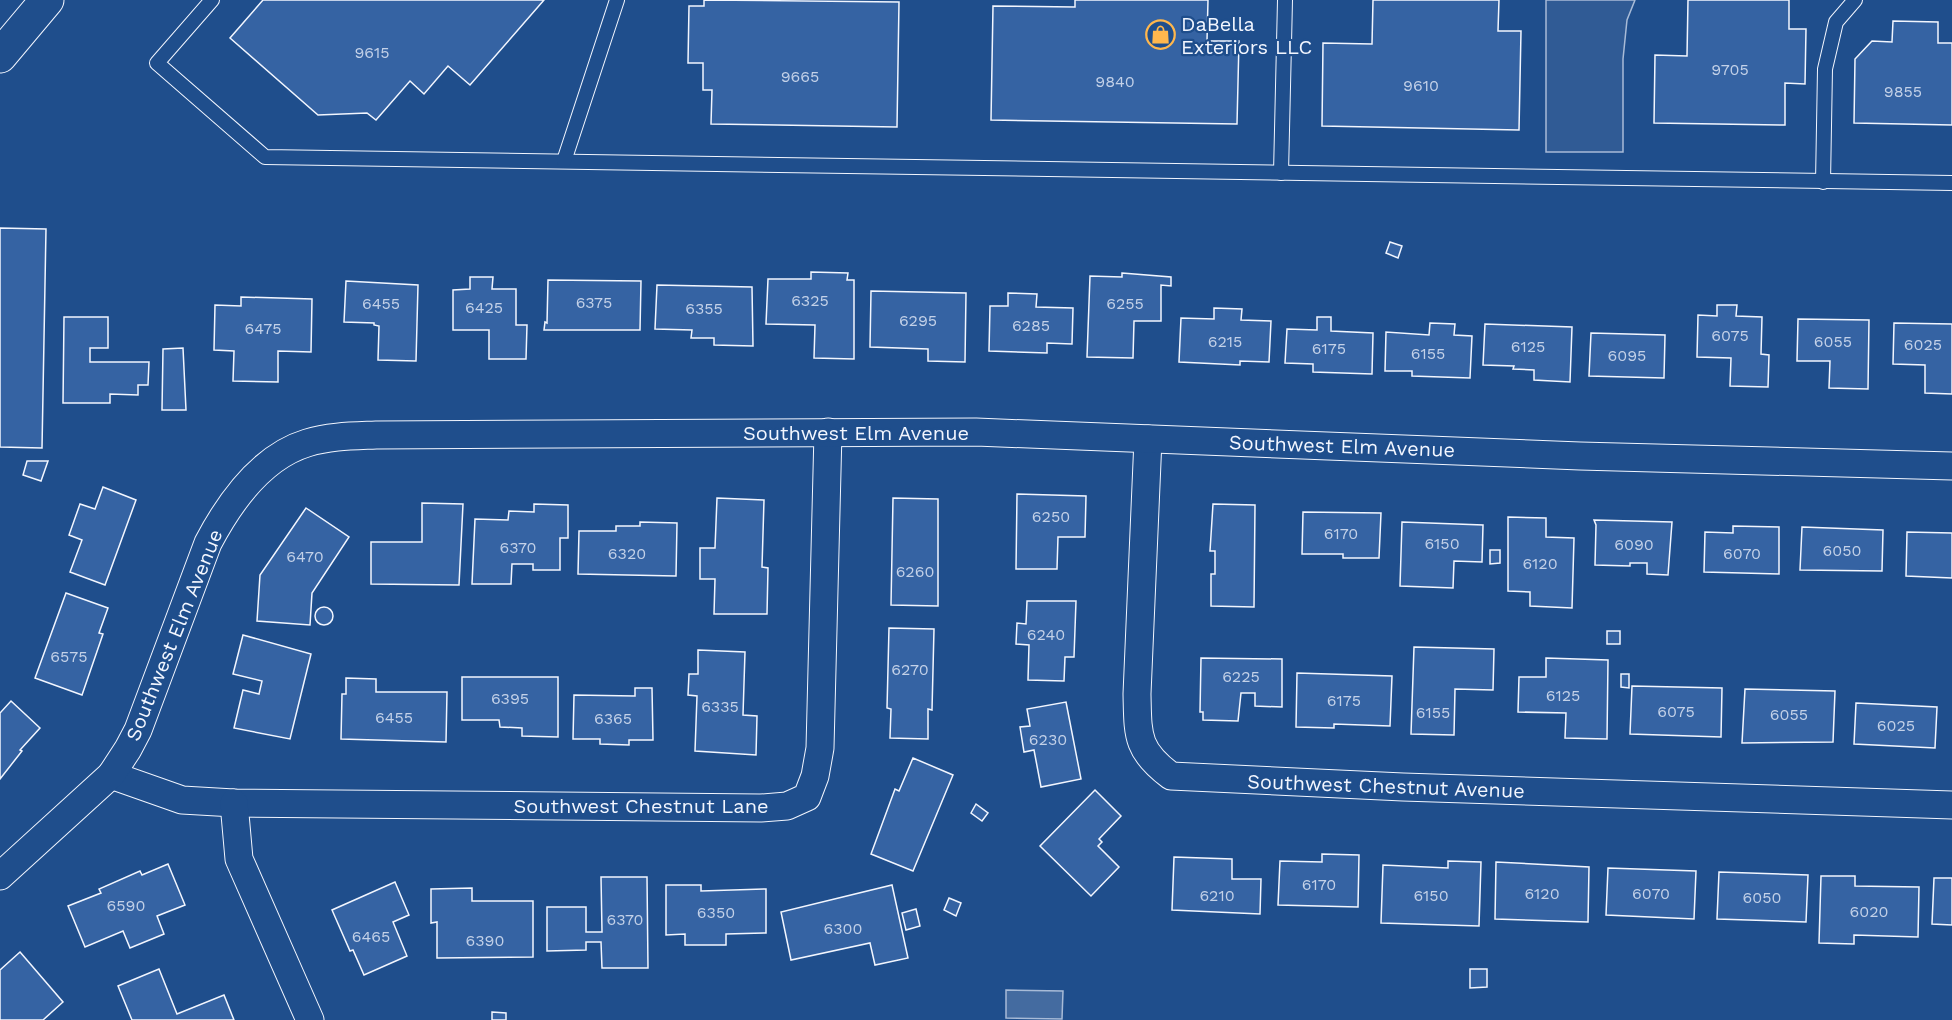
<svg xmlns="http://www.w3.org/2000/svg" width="1952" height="1020" viewBox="0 0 1952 1020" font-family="'Work Sans',sans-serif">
	<rect width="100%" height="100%" fill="#1f4e8c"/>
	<!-- built -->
	<path fill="#305b95" stroke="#a8bbd7" stroke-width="1.5" d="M1546,0H1635L1627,20L1623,59V152H1546Z"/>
	<!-- water -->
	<path fill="#446ba0" stroke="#a8bbd7" stroke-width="1.5" d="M1006,990L1063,991L1062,1019L1006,1018Z"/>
	<!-- building -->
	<g fill="#3563a3" stroke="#f2f6ff" stroke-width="1.5">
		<path d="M263,0H544L470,85L448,66L424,94L410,81L376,120L367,113L318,115L230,38Z"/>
		<path d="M704,0L899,2L897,127L711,124L712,90H703V63H688L689,6H704Z"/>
		<path d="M1075,0H1208L1207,41H1239L1237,124L991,120L993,6L1075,7Z"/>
		<path d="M1373,0H1499L1498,31H1521L1519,130L1322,126L1323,43L1372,44Z"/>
		<path d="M1688,0H1789V29H1806L1805,84L1785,83V125L1654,123L1655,55L1687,56Z"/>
		<path d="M1893,21L1938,22V43H1952V125L1854,123L1855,59L1872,41L1892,42Z"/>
		<path d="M0,228L46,229L42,448L0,447Z"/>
		<path d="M1390,242L1402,246L1398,258L1386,253Z"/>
		<path d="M811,272L848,273L847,280H854V359L814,358L815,325L766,324L768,279H811Z"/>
		<path d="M1122,273L1171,277V286L1161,285V321H1134L1133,358L1087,357L1090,276L1122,277Z"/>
		<path d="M470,277H493L492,289H516V325H527L526,359H489V330H453V290L470,289Z"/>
		<path d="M548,280L641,281L640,330H544L545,322L547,323Z"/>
		<path d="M346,281L418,285L416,361L378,360L379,326L374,325V323L344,322Z"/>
		<path d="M657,285L752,287L753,346L714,345V338H691L692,330L655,329Z"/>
		<path d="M871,291L966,293L965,362L928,361V349L870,347Z"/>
		<path d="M1008,293L1037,294L1036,307L1073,308L1072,344L1047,343V353L989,351L990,306H1008Z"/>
		<path d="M241,297L312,299L311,352L278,351V382L233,381L234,351L214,350L215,305L241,306Z"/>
		<path d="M1717,305H1737L1736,316L1762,317L1761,354L1769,355L1768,387L1730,386L1731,358L1697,357L1698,315L1717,316Z"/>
		<path d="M1214,308L1242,309L1241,320L1271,321L1269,362L1240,361V365L1179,362L1181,318L1214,319Z"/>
		<path d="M64,317H108V348H90V362H149L148,385H138V395L110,394V403H63Z"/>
		<path d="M1317,317H1331V331L1373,333L1372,374L1313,372V364L1285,363L1287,329L1317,330Z"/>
		<path d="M1798,319L1869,320L1868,389L1829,388L1830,361H1797Z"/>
		<path d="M1430,323L1455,324L1454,335L1472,336L1470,378L1412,376V371H1385L1386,332L1429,335Z"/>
		<path d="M1894,323L1952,324V394L1925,393V365L1893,364Z"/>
		<path d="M1485,324L1572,327L1570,382L1534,380V370L1513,369L1514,366L1483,365Z"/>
		<path d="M1591,333L1665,335L1664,378L1589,376Z"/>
		<path d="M183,348L186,410H162L163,349Z"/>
		<path d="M27,461H48L41,481L23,475Z"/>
		<path d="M103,487L136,500L105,585L70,572L82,540L69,535L80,504L95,509Z"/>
		<path d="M1017,494L1086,496L1085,537H1058L1057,569H1016Z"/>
		<path d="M717,498L764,500L762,567L768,568L767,614H714L715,579H700V548H715Z"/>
		<path d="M893,498L938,499V606L891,605Z"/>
		<path d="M422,503L463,504L459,585L371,584V542H422Z"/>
		<path d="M534,504L568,505V538H560V570H533V564H512L511,584H472L475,519L508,520L509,511L534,512Z"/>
		<path d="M1213,504L1255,505L1254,607L1211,606V574H1215V551H1210Z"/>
		<path d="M306,508L349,537L312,593L310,625L257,621L260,575Z"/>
		<path d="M1303,512L1381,513L1379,558H1343V554H1302Z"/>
		<path d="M1508,517L1546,518V537L1574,538L1572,608L1530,606V592L1508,591Z"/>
		<path d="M1594,520L1672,522L1668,575L1647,574V563H1630V566L1595,565L1596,525Z"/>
		<path d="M640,522L677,523L676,576L578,574L579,531H616V526H640Z"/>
		<path d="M1402,522L1483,525L1482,562L1454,561L1453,588L1400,586Z"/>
		<path d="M1733,526L1779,527V574L1704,572L1705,532L1733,533Z"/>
		<path d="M1802,527L1883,530L1882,571L1800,570Z"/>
		<path d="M1907,532L1952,533V578L1906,576Z"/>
		<path d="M1490,550H1500V563L1490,564Z"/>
		<path d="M66,593L108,608L99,633L103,634L82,695L35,678Z"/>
		<path d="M1027,601H1076L1074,657H1065L1064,681L1028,680L1029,645L1016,644L1017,623L1026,624Z"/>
		<circle cx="324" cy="616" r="9"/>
		<path d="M889,628L934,629L932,710L928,709V739L890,738L891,709L887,708Z"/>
		<rect x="1607" y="631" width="13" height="13"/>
		<path d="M243,635L311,654L290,739L234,728L243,690L259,694L262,681L233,674Z"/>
		<path d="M1414,647L1494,649L1493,690L1455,689L1454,735L1411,734Z"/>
		<path d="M698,650L745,652L743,715L757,716L756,755L695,751L697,696L688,695L689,674H698Z"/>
		<path d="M1201,658L1282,659V707L1255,706V693H1241L1238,721L1203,720V712H1200Z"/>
		<path d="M1546,658L1608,660L1607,739L1565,738L1566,713L1518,712L1519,677H1546Z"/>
		<path d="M1297,673L1392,676L1390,726L1334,724V728L1296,727Z"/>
		<path d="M1621,674H1629V688L1621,687Z"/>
		<path d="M462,677H558V737L522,736V728L500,727L499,720H462Z"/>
		<path d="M346,678L376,679V692H447L446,742L341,739L342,694H346Z"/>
		<path d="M1632,686L1722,688L1721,737L1630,734Z"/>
		<path d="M635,688H652L653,740H629V745L600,744V739H573L574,695L635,696Z"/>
		<path d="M1745,689L1835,691L1833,742L1742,743Z"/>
		<path d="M11,701L40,728L20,750L22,751L0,779V713Z"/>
		<path d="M1066,702L1081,779L1041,787L1034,750L1024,752L1020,727L1030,726L1027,709Z"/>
		<path d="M1856,703L1937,707L1935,748L1854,744Z"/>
		<path d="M913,758L953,775L913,871L871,854L895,789L899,791Z"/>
		<path d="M1095,790L1121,816L1099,839L1102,842L1098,846L1119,867L1091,896L1040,846Z"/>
		<path d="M976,804L988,813L982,821L971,813Z"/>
		<path d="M1322,854L1359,855L1358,907L1278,905L1280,861L1322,862Z"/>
		<path d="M1174,857L1232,859V879H1261L1260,914L1172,910Z"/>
		<path d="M1448,861L1481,862L1479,926L1381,923L1383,865L1448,868Z"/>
		<path d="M1496,862L1589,867L1588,922L1495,919Z"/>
		<path d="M168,864L185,905L157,916L164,934L130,948L123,931L85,947L68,906L101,893L99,889L140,871L142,875Z"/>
		<path d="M1608,868L1696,871L1694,919L1606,915Z"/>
		<path d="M1719,872L1808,875L1806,922L1717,919Z"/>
		<path d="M1821,876H1855V886L1919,887L1918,937L1854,935V944L1819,943Z"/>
		<path d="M601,877H647L648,968H602L601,942H586V950L547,951V907H586V932H602Z"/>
		<path d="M1934,878H1952V925L1932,924Z"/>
		<path d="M395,882L409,915L393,922L407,956L364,975L353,950L350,951L332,910Z"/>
		<path d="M666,885H701V891L766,889V933L726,934V945H685V934L666,935Z"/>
		<path d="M892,885L908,958L875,965L870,943L791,960L781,912Z"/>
		<path d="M472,888V901H533V957L437,958V922L431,923V889Z"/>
		<path d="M949,898L961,903L956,916L944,910Z"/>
		<path d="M916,909L920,926L906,930L902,913Z"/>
		<path d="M20,952L63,1002L43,1020H0V970Z"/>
		<path d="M159,969L177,1014L224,995L234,1020H132L118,986Z"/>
		<path d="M1470,969H1487V987L1470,988Z"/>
		<path d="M492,1012L506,1013V1020H492Z"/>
	</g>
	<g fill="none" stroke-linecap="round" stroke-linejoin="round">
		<defs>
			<g id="lane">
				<path d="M212,0L157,63L265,157L1952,183"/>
				<path d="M564,161L617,0"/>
				<path d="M1281,173L1285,0"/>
				<path d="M1823,182L1825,69L1836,22L1855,0"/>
			</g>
			<g id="street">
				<path d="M1148,439L1137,694C1138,735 1136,750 1171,776L1403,787L1952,805"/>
				<path d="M111,775L182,800L234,803L761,808L787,806L807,797L815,776L820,748L828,432"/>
				<path d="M234,803L239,859L310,1020"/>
				<path d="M0,876L111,775L128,749L138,730L208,543C229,503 261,457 307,443C330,436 353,436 376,435L976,432L1580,456L1952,466"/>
			</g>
			<path id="secondary" d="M0,56L47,0"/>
		</defs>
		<!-- lane casing -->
		<use href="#lane" stroke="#f2f6ff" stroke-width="16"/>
		<!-- street casing -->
		<use href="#street" stroke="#f2f6ff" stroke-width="29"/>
		<!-- secondary casing -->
		<use href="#secondary" stroke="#f2f6ff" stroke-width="35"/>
		<!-- lane -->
		<use href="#lane" stroke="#1f4e8c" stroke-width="14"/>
		<!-- street -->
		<use href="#street" stroke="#1f4e8c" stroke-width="27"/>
		<!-- secondary -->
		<use href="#secondary" stroke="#1f4e8c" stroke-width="33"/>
	</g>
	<!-- icons -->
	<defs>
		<symbol id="shop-ring" viewBox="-11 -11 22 22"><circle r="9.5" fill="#1f4e8c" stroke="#ffb74d" stroke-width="1.5"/><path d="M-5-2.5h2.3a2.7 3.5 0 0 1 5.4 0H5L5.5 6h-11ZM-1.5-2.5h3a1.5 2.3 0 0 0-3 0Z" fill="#ffb74d"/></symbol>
	</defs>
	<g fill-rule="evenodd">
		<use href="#shop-ring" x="1144" y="18" width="33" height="33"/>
	</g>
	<g text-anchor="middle" stroke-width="4.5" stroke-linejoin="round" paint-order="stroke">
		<!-- number labels -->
		<g font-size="16" fill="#c3d1e8">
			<text x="372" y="58">9615</text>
			<text x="1730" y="75">9705</text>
			<text x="800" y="82">9665</text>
			<text x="1115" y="87">9840</text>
			<text x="1421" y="91">9610</text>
			<text x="1903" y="97">9855</text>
			<text x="810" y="306">6325</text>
			<text x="594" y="308">6375</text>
			<text x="381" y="309">6455</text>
			<text x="1125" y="309">6255</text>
			<text x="484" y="313">6425</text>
			<text x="704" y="314">6355</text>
			<text x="918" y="326">6295</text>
			<text x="1031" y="331">6285</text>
			<text x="263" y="334">6475</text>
			<text x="1730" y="341">6075</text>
			<text x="1225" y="347">6215</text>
			<text x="1833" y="347">6055</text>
			<text x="1923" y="350">6025</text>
			<text x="1528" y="352">6125</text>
			<text x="1329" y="354">6175</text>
			<text x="1428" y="359">6155</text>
			<text x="1627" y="361">6095</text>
			<text x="1051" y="522">6250</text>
			<text x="1341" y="539">6170</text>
			<text x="1442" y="549">6150</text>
			<text x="1634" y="550">6090</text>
			<text x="518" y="553">6370</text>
			<text x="1842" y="556">6050</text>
			<text x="627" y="559">6320</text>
			<text x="1742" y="559">6070</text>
			<text x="305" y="562">6470</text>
			<text x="1540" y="569">6120</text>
			<text x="915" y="577">6260</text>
			<text x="1046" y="640">6240</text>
			<text x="69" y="662">6575</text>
			<text x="910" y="675">6270</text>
			<text x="1241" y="682">6225</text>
			<text x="1563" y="701">6125</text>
			<text x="510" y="704">6395</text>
			<text x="1344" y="706">6175</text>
			<text x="720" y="712">6335</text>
			<text x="1676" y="717">6075</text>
			<text x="1433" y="718">6155</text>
			<text x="1789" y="720">6055</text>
			<text x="394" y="723">6455</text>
			<text x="613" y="724">6365</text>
			<text x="1896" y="731">6025</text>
			<text x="1048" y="745">6230</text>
			<text x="1319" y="890">6170</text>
			<text x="1542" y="899">6120</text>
			<text x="1651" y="899">6070</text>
			<text x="1217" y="901">6210</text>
			<text x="1431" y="901">6150</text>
			<text x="1762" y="903">6050</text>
			<text x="126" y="911">6590</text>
			<text x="1869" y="917">6020</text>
			<text x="716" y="918">6350</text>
			<text x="625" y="925">6370</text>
			<text x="843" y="934">6300</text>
			<text x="371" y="942">6465</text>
			<text x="485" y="946">6390</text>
		</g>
		<!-- poi labels -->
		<g font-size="20" fill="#f2f6ff" stroke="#1f4e8c" text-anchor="start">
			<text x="1181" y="31">DaBella<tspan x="1181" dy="23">Exteriors LLC</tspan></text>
		</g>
		<!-- street labels -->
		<g font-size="20" fill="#f2f6ff" stroke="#1f4e8c">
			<text x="856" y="440">Southwest Elm Avenue</text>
			<text transform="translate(1342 446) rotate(2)" y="7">Southwest Elm Avenue</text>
			<text transform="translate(174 635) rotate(-68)" y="7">Southwest Elm Avenue</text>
			<text transform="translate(1386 786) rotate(2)" y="7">Southwest Chestnut Avenue</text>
			<text x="641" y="813">Southwest Chestnut Lane</text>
		</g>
	</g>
</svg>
